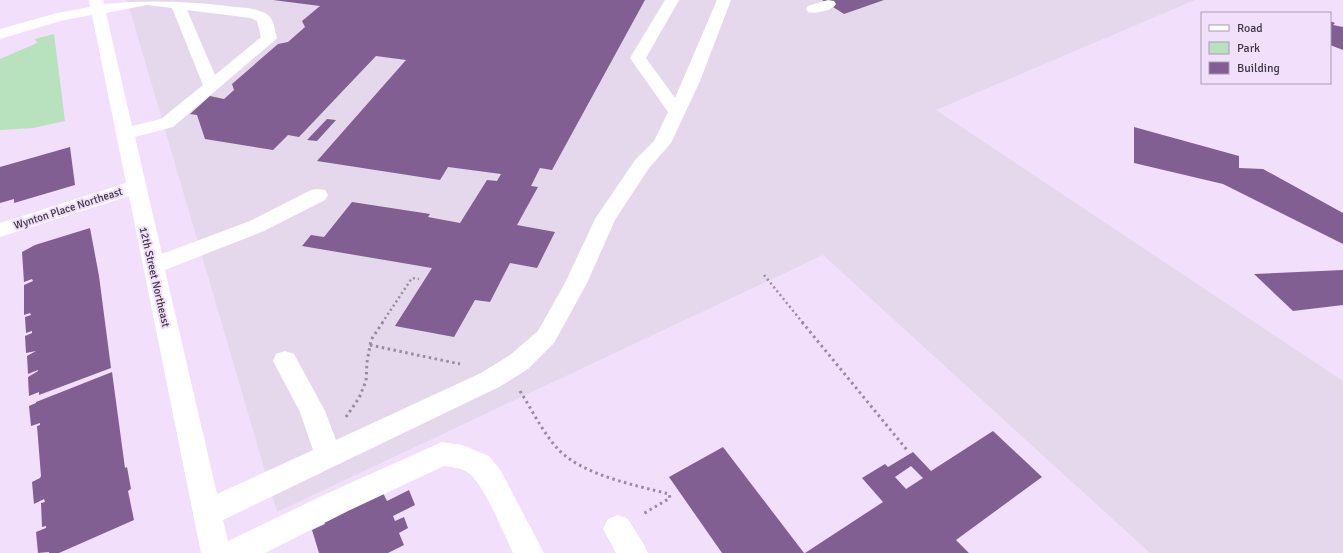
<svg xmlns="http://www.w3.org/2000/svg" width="1343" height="553" viewBox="0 0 1343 553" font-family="Signika,sans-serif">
	<rect width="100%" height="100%" fill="#f2dffb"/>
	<!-- medical -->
	<path fill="#e5d8ec" d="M127,0H1195L936,110L1343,381V553H1150L823,255L277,512Z"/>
	<!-- green -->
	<path fill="#b8e2be" d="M54,34L65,121L33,128L0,130V59L37,43L35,39Z"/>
	<!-- building -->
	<g fill="#815f92" fill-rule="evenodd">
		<path d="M273,0H645L552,170L540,168L531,186L538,187L517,225L555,232L537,268L510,263L490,302L475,300L454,337L395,326L432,268L302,246L311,235L324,237L352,202L430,214L428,217L460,223L487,180L497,181L501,174L448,167L440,180L317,161L406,60L376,56L299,137L288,135L273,150L205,139L197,115L190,114L210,96L224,99L234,90L232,84L278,44L288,42L305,27L302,21L320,6Z"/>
		<path d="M822,0H884L844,14Z"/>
		<path d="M1330,21L1335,23L1333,25L1343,27V50L1330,45Z"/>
		<path d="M327,119L336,120L317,141L307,140Z"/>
		<path d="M1134,127L1239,156V168L1263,169L1343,213V244L1223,184L1134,163Z"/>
		<path d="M70,147L75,185L14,203V199L0,203V167Z"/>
		<path d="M90,228L99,276L111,368L39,395V392L29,396L28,377L38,371V370L28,374L27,356L36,351L26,353L25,336L32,333V331L26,333L25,317L31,315L30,313L24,315V285L33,281L32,279L24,282L22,252L35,245Z"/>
		<path d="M1343,270V305L1293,311L1254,274Z"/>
		<path d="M112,372L125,468L127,467L131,489L128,491L134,520L59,553H49V552L38,553L36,532L46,528V526L42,527L41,503L45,502L44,499L34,504L32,482L40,478L41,476L37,426L40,425V423L31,426L29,406L36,403V402Z"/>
		<path d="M993,431L1042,477L956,540L969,553H805L883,502L862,478L885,464L888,467L913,452L931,471ZM911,466L923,478L906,489L895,477Z"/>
		<path d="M723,447L804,553H722L669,477Z"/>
		<path d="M409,490L415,505L393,516L395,521L404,517L408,528L399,533L404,545L388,553H319L312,530L325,524L324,521L383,493L387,501Z"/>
	</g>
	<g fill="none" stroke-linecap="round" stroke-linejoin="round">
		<!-- path-far1 -->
		<g stroke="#998ca0" stroke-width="2.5" stroke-dasharray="2 3" stroke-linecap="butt">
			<path d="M764,275L803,323"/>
			<path d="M382,323L412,278L419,279"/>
		</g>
		<!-- path -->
		<g stroke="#998ca0" stroke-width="3" stroke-dasharray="2.5 3.5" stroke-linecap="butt">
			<path d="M802,322L907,450"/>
			<path d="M370,345L460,364"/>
			<path d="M520,391C532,410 542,431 557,448C581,475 635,485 669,494L670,498L643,514"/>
			<path d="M346,417L359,398L366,381L367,362L371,340L383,322"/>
		</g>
		<!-- minor -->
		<g fill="#fff" fill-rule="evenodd">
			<path d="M89,0H103L104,4C147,0 184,1 227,6C240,8 257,7 268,15C274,19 275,32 277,38L274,41L173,127L135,137L162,254L250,221L311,190L318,189L325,190L328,195L325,200L264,231L165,270L217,494L313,450L300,412L273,361L276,354L285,351L294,354L325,411L336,440L481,373L510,355L538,331L565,283L595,219L635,160L654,141L668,112L630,58L665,0H679L646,58L675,98L717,0H731L700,81L671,143L649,168L615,220L587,283L554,343L528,369L499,387L223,520L228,541L328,493L442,442L462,445L489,456L501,471L544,553H513C503,532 486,489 470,474C463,468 452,467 444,466L348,511L265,553H201L129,196L0,237V223L126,183L92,15L64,20L0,39V29L57,13L90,7ZM147,5L172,8L203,85L161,119L132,126L106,13ZM187,10L251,18L257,21L261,37L215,75Z"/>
			<path d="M828,0L834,1L836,4C832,11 815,14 808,12L806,9L808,6Z"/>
			<path d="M618,515L628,519L643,543L648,553H616L603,529L608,519Z"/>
		</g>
	</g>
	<g text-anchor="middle" stroke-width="4" stroke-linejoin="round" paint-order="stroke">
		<!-- street labels -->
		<g font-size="11" fill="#3e3742" stroke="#f2dffb">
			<text transform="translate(68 208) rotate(-18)" y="4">Wynton Place Northeast</text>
			<text transform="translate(155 277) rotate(77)" y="4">12th Street Northeast</text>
		</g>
	</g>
	<!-- legend -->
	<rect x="1201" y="12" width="130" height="72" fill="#f2dffb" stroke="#aa9cb1"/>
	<rect x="1209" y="25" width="20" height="6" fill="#ffffff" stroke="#aa9cb1"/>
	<text x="1237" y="32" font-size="12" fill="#3e3742">Road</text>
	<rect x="1209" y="42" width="20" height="12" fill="#b8e2be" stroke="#aa9cb1"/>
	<text x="1237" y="52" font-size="12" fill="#3e3742">Park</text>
	<rect x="1209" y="62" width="20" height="12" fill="#815f92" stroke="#aa9cb1"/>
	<text x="1237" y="72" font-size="12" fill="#3e3742">Building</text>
</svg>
